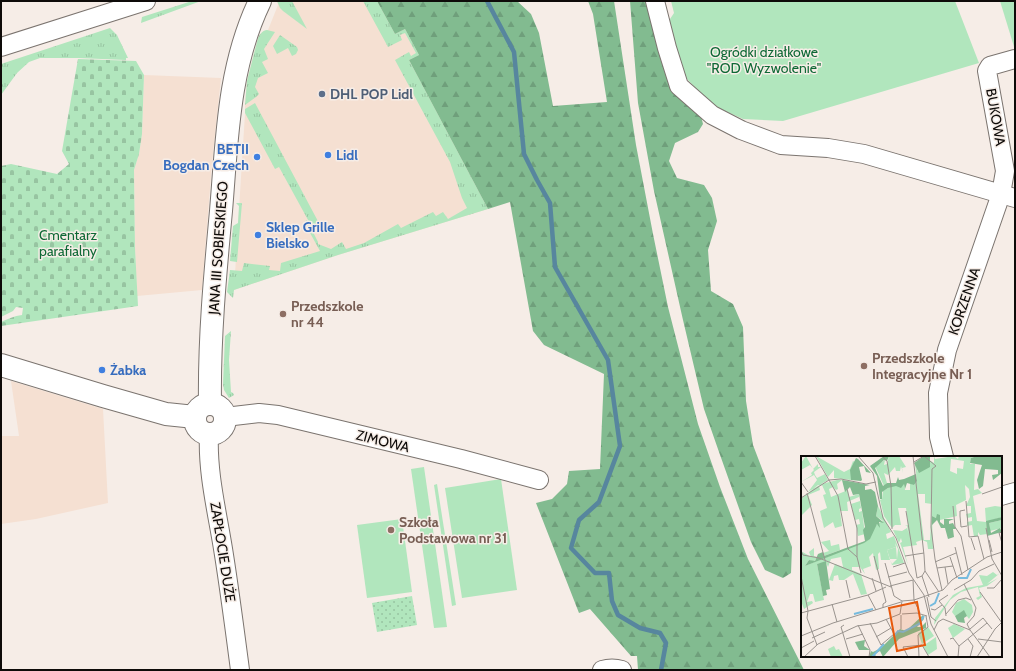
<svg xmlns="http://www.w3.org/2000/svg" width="1016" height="671" viewBox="0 0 1016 671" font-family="Cabin,sans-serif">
	<defs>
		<pattern id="grass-tufts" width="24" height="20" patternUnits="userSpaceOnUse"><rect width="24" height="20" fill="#b1e6bd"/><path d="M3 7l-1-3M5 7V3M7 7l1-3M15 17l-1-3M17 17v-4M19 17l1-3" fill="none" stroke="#97c4a1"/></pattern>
		<pattern id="forest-firs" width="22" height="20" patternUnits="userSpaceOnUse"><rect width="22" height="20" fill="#82bb90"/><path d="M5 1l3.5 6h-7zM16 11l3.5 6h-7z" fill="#6f9f7b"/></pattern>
		<pattern id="cemetery-stones" width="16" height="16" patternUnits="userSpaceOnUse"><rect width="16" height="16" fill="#b1e6bd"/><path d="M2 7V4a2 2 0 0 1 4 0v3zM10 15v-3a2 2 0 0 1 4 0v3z" fill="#97c4a1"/></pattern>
		<pattern id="park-dots" width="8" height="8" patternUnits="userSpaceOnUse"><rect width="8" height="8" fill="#b1e6bd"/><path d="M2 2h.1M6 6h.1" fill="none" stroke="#97c4a1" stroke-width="1.8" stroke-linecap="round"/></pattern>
	</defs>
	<rect width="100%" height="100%" fill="#f6ede7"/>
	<!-- commercial -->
	<g fill="#f5e0d2">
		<path d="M277,1H377L395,34L405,29L419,55L409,60L488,209L338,255L234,290L245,113V105L247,81L258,38L260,34L264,31L268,30L278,5Z"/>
		<path d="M144,75L221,78L212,163L202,290L137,296L135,248L134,170L139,154L142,134Z"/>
		<path d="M11,381L103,409L108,503L36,519L1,524V436H19Z"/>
	</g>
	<!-- grass -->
	<g fill="url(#grass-tufts)">
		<path d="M192,1H201L141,23L142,17Z"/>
		<path d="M277,1H292L307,29L283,11L280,8Z"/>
		<path d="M363,1H377L395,34L405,29L419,55L409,60L488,209L338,255L234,290L233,298L227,292L230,270L242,271L244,263L270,266L269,270L280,271L281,263L320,251L304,222L307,220L318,242V244L331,249L342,242L346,249L364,243L398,224L401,228L433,212L436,216L443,212L448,219L467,208L462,198L450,162L395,60L409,52L411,56L416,53L405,33L400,35L402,40L388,47Z"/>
		<path d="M110,28L117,35L128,58H126V60L78,58H40L29,62L17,73L1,95V64Z"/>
		<path d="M267,30L275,32L264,49L268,59L262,62L268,73L258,78L255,87L259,94L256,97L245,105L247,81L258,38C260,34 263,30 267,30Z"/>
		<path d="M280,35L297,47L298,50L296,54L292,56L288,48L277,54L273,46Z"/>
		<path d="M255,103L320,225L313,229L279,167L275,169L245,113V109Z"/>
		<path d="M236,203H242L237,262L230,261L233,226L238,223L239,206Z"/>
		<path d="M231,331L229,360L231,392L233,393L234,395L229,398L224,390L223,384L225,336Z"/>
	</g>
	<!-- forest -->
	<g fill="url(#forest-firs)">
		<path d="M377,1H517L531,14L539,33L553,106L607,102L593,14L588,1H614L636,145L653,234L668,307L698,424L720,487L748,559L804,670H638L637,656H631L590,609L579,613L536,503L552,499L567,484L569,471L600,469L604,374L544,345L533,331L510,202L488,209L409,60L419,55L405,29L395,34Z"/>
		<path d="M630,1H647L661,61L672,87L700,112L703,124L698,132L675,143L669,161L677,178L704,185L712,198L717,221L708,250L711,291L733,304L743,327L746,401L753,445L792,547L791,573L783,578L765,570L751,542L719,452L704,409L683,320L654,191L638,103Z"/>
	</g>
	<!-- cemetery -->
	<path fill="url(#cemetery-stones)" d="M78,59L136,61L144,75L142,134L139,154L134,170L135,248L138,306L1,326V322C8,319 14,316 22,315L23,308L16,307L13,311L1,317V166L11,164L57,174L69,164L62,151Z"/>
	<!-- park -->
	<path fill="url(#park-dots)" d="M412,596L417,625L377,632L372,603Z"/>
	<!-- garden -->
	<g fill="#b1e6bd">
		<path d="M671,1H955L979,63L783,121L743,119L712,105L686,78L668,22L674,13Z"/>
		<path d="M1000,1H1015V50Z"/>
		<path d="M424,467L447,627L434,628L411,469Z"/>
		<path d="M501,479L517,590L462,598L445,488Z"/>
		<path d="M437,484L456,605L452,606L434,485Z"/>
		<path d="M402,519L412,592L367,598L357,525Z"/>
	</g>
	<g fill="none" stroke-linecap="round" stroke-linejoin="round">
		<!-- stream -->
		<path stroke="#57869e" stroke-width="4.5" d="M487,1L514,52L524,154L537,180L550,203L555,267L608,360L620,446L599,502L579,520L571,548L595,573H609L612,601L618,615L640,628L660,633L666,643L661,670"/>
		<defs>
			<g id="minor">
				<path d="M655,1L667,48L679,86L712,115L741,130L781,145L828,148L864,154L1015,198"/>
				<path d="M1,47L146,1"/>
				<path d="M225,417L259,413L278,415L461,459L539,480"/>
				<path d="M209,434C207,474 218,515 224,555C230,593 235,632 240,670"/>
				<path d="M944,457L939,437L938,393L947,350L1001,194L1005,171L987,71L990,66L1015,59"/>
				<path d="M1001,496L1015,492"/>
				<path d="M602,670C609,668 615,668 622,670"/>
			</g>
			<g id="tertiary">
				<path d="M1,365L103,396L166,414L195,417"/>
				<path d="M210,404C209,340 215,275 221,211C227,140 228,67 260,1"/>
				<circle cx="210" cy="419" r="15"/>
			</g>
		</defs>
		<!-- minor casing -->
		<use href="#minor" stroke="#7b746f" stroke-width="20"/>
		<!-- tertiary casing -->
		<use href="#tertiary" stroke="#7b746f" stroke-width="24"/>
		<!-- minor -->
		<use href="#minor" stroke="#fff" stroke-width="18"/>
		<!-- tertiary -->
		<use href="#tertiary" stroke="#fff" stroke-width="22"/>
	</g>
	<!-- markers -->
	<circle fill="#5c6f8a" stroke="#f6ede7" stroke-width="1.5" cx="322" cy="94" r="4"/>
	<g fill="#3f7fe0" stroke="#f6ede7" stroke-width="1.5">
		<circle cx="328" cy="155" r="4"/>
		<circle cx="257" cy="157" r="4"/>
		<circle cx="258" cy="235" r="4"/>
		<circle cx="102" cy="370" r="4"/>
	</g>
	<g fill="#8d6e63" stroke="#f6ede7" stroke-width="1.5">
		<circle cx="283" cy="314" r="4"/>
		<circle cx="864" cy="366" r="4"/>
		<circle cx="391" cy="530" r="4"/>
	</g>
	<g text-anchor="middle" stroke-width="3" stroke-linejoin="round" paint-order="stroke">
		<!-- park labels -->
		<g font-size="14" fill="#0e6935" stroke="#f6ede7">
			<text x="764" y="57">Ogródki działkowe<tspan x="764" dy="16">"ROD Wyzwolenie"</tspan></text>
			<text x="68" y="240">Cmentarz<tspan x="68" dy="16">parafialny</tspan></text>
		</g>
		<!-- service labels -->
		<g font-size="14" font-weight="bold" fill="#4e5e75" stroke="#f6ede7" text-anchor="start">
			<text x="330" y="99">DHL POP Lidl</text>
		</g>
		<!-- street labels -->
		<g font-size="14" fill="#0e0b09" stroke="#f6ede7">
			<text transform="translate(996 117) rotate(80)" y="5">BUKOWA</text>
			<text transform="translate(218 248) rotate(-86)" y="5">JANA III SOBIESKIEGO</text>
			<text transform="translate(964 301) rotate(-71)" y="5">KORZENNA</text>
			<text transform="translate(383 441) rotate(14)" y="5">ZIMOWA</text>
			<text transform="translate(223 552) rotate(81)" y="5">ZAPŁOCIE DUŻE</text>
		</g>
		<!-- shop labels -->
		<g font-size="14" font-weight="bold" fill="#366cbe" stroke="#f6ede7" text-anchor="start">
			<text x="249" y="154" text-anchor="end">BETII<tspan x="249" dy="16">Bogdan Czech</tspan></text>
			<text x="336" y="160">Lidl</text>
			<text x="266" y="232">Sklep Grille<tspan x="266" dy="16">Bielsko</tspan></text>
			<text x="110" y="375">Żabka</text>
		</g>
		<!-- education labels -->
		<g font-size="14" font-weight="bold" fill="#785e54" stroke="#f6ede7" text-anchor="start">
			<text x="291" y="311">Przedszkole<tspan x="291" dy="16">nr 44</tspan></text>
			<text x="872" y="363">Przedszkole<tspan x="872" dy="16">Integracyjne Nr 1</tspan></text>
			<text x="399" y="527">Szkoła<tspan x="399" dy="16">Podstawowa nr 31</tspan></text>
		</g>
	</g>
	<!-- overview -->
	<g transform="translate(801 456)">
		<rect width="201" height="201" fill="#f6ede7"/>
		<path d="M5,0L12,13L17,8V11H20L13,16L14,19L12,16L16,22L24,18L27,24L7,36L16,24L13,19L0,26L11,19L10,17L13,14L9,9L0,14V7ZM15,0L43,16L49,13L52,5L55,7L50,24L67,26L33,22V14L27,21ZM88,0H98L105,11L101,12L102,17L100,10L99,15H95L94,11L87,19L83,17L86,27L83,30L74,10L84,4L83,9L86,8ZM133,0L134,3L153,0L157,3L158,0H176L170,2L169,8H174L173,34L177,33L181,37L172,40L176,65L185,66L186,78L179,79L177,76V80L173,81L171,69L166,70V66L171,65V61L166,62L165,58L170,57V50H165L169,41L168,33L164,29L165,44L155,49L156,60L139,64V59L135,62L131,60L132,93H127L126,86L121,84L115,86L116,89L102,91L107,109L99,87L101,86L100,82L98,87L92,74L101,75L106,72L108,78L106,70H104L107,69L105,52H97L100,69H94L91,72L83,60L79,44L81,43L82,35L89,31L103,27L104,34H109V27L113,29L116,25L114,7L117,16L128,4L133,7ZM150,3L163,5L162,13L156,12V18L149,15ZM117,38H124V47L131,48L129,84H123ZM36,24H44L58,27L41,24L36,28L37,33L35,34L32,31L28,33L30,41L47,34L48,41L58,38V41L46,46L47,55H39L41,70L34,72L32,66L23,72L19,55L26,52L22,39L25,38L21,29L18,30L19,34L7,39L11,49L0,60V43L17,29ZM59,45L60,52L58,53V56L61,55L64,78L57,80L55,69L59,68L58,63L54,64L50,48ZM77,50L90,76L85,78L86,83L93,80L103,107L91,109L89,104L91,108L96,103L97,93L94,87L95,91L86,94L89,104H80L79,96L77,98L78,113L75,114L72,97L68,101L70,110L62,113L64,118L59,111H51V114L60,118L66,138L60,139L52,118L43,124H38L37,119L33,120L32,125L28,124L34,108L42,111L40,101L30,103L27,111L25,106L16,108L23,144L14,146L12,138H9L6,146L11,145L12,147L3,153L0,145V95L10,101L8,96L13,92V100L16,101L13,106L8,104L4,110L67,84L75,69L82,65L75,60ZM194,50L201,51V61L185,66L184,52ZM201,64V72L189,75L188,67ZM29,84L30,90L38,88L39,94L23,100L22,97L28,95L20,86ZM192,116L196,119L199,117L186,128L197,122L186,130L178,132L181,141L177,144L175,142L179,140L177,131L160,136L149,144L133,169L134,162L152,139L165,132L182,129L178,119L186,120ZM163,143L171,149L172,156L168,163L162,155L154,160L151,156L155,147ZM33,190L35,194L38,193L42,201H30L27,193Z" fill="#b1e6bd" fill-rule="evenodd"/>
		<path d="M83,0H88L86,5L83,4L74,12L82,30L86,27H95L97,21L98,24L103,23L115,18L116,25L113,29L106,27L104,33L103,28L100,32L95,30L87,32L81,36V43H79L76,20L69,10ZM123,0H129V11L118,17L113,7ZM176,0H201V17L192,24L191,19L197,18V14L184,13L182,30L178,33L176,24L181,9L169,7L170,2ZM55,2L57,3L70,17L65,16L63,10L58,11L61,24L60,25L50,24L49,14ZM41,24L69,29L64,30V34L70,33L74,36L77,50L75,60L83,67L78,66L79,72L76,68L69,83L63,87L4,110L8,104L14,105L17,98L22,96L23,100L64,85L62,74L64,71L58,38L52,39L49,31L44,36ZM136,58L139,59V66L143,69V63H153L148,65V68L152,67L155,73H152L153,81L147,83L144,72H140L136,64L131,69V60L135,62ZM201,61V64L188,67L190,77L199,72L201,76L186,80L185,65ZM25,105L29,133L25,134L26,139L22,140L16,108ZM163,154L166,160L163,162L164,167L157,166L154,160ZM122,159L123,163L116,171H120L125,166V172L98,183L82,201L79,195L74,198L75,201H68L70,195L72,196L80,192L99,173L105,175ZM64,184L63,190L69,194H58L54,186Z" fill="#82bb90"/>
		<path d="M95,91L96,103H89L86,94ZM153,168L164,173L152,182L147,172Z" fill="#b1e6bd"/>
		<path d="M127,171L133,180L121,188L117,177ZM135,181L136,193L127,199L122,190Z" fill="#b1e6bd"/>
		<path fill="none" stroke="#76bbde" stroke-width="2" d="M157,122H166L170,113M129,150L134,147L138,137M53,158L72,153M93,180L97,175L102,176L118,168L123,160M71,201L83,188"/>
		<path fill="none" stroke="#99938e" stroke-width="1" d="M14,0L28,24M57,0L72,17L82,62L95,82L108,117L123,139L130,168L147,201M81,0L86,5L90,30L91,73M112,0L123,99L124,115L121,120L128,141M113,6L123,0L135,10L131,13L130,71L134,103L141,134M28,24L37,40L47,93L56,101L60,117M0,26L7,36M46,33L56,72V101M6,37L24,104M181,38L201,31M0,42L28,24L40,23L65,28L75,26M165,45L168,81L177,80L183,103M152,50L154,71L160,80L167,114M164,54L159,55V60L160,71L166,70M105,55L116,122L121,120M185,72L191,103L201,120M201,76L198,77L201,87M170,82L174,94M188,84L191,96M154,91L161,119M0,95L2,99L18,102L90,131M73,100L85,146L82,148V152M104,100L123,97M149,101L156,122M134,106L155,97M84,107L93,140L101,145L113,144L142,134L151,124L186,101L201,96M92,111L104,107M144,111L147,128M136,112L152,110M124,115L138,136M0,120L7,155M87,121L106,116M71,122L75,135M45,124L49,142M163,128L175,152L173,160L166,168L169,174M89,130L112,124L113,144M186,132H193L201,123M153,134L170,124L178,115L193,108M179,136L201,167M67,139L75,154M126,141L130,161L135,165M113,144L119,157M31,148L36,166M130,153L134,154L141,149M7,155L6,162L16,189M0,157L67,139L85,131M99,158L101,145M101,158L116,157L126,160M145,158L157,144L165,142L170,144M145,160L144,152L138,145L147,139M69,167L80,189L93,178L85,163M43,169L40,171L49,201M57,169L69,194L68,201M100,173V159M169,173L182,162L191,173M133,174L137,166L142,163L169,174L189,201M0,180L32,167L100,146M75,181L90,172M11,182L24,176M45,183L62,178M149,183L152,182L158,190M167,183L172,190L169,201M177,183L201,186M0,192L13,185M3,201L17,188L56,170L76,167L99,158M107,201L102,191L121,189L128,201M118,201L117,179L127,171L125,160M157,201L158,190L186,167M176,201L194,173L201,166"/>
		<path fill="#e8590c" fill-opacity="0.15" stroke="#e8590c" stroke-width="2" d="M116,146L124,189L96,195L88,152Z"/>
		<rect width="201" height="201" fill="none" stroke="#0e0b09" stroke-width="2"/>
	</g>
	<!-- border -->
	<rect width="1016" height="671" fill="none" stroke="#0e0b09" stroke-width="4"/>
</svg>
